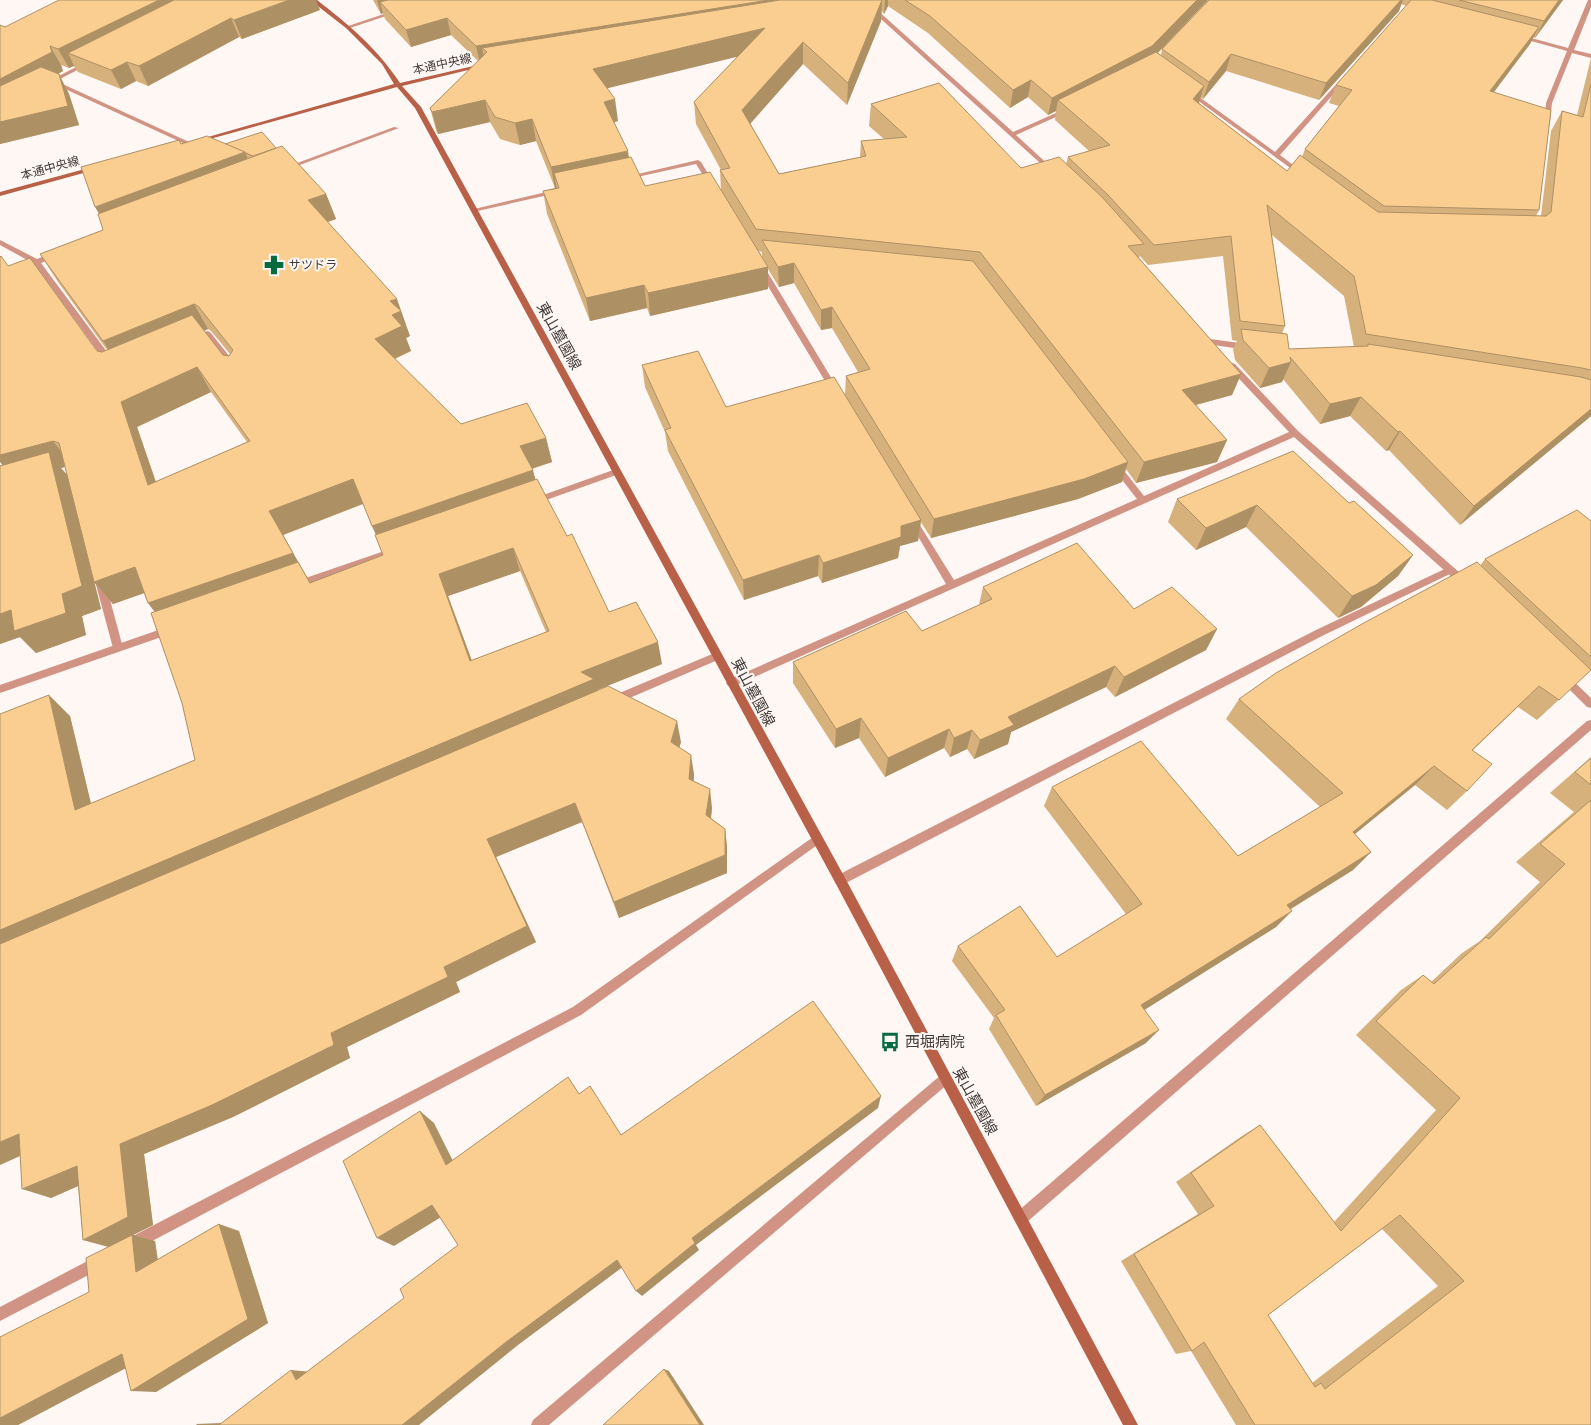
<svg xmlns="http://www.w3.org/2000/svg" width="1591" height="1425" viewBox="0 0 1591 1425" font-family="Inter,'Noto Sans JP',sans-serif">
	<rect width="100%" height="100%" fill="#fef7f3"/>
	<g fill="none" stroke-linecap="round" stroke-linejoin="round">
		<!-- lane -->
		<g fill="#d19383" fill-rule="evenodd">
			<path d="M1451,566L1454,568L1456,570L1454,572L1322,636L844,884L840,885L836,884L834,880L836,876L1316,630Z"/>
			<path d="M100,577L105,581L123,648L118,652L113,648L95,581Z"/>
			<path d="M1591,720V730L1027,1222L1022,1224L1017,1222L1015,1217L1017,1212L1587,721Z"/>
		</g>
		<!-- street -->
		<g fill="#d19383" fill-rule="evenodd">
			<path d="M860,0H866L1013,132L1065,109H1069V111L1016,135L1053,169V171H1049Z"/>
			<path d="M1588,0H1591V7L1574,50L1591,54V58L1572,53L1552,103L1550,121L1545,122L1546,103L1567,51L1517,37L1520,35L1568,48Z"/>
			<path d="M393,11L398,12L350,28L345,27Z"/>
			<path d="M84,63L89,64L56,81L200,147V149H196L52,83L48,85L45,83Z"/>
			<path d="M1340,80L1345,81L1280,155L1302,172L1303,173L1300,175L1186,92L1191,91L1275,152Z"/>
			<path d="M394,127L399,128L289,169L284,168Z"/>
			<path d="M698,160L701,162L715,185L714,186H710L696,164L628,179L625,177Z"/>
			<path d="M555,190L558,192L557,193L473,212L470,210Z"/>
			<path d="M0,240L37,259L52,253H58V257L41,263L113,360V364H107L35,265L0,278V273L31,262L0,245Z"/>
			<path d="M758,266H761L765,268L838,389L837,391H831L757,268Z"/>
			<path d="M207,331L210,332L234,362V366H228L206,338L200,340L196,337Z"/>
			<path d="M1210,339L1247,344L1251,347L1247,350L1207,344L1206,342Z"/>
			<path d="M1232,363L1235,364L1298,431L1468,580L1470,583L1468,586H1462L1294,437L734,686H728L726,683L728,680L946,584L909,521L910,519H916L954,580L1137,499L1112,467V463H1118L1144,496L1289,432L1229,368L1228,366Z"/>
			<path d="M616,469L619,470L620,472L619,474L535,504L531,501L532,499Z"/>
			<path d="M396,547L401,550L399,552L297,589L292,585L294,582Z"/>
			<path d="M170,626L173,627L175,630L173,633L0,693V685Z"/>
			<path d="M717,652L720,653L722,656L720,659L618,703H610L609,700L610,697Z"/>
			<path d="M1564,674L1567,675L1591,698V708L1587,707L1561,681L1559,678L1561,675Z"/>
			<path d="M816,835L820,837L821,840L820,843L581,1015L137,1249L132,1251L127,1249L125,1244L127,1239L573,1007Z"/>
			<path d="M945,1073L949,1075L951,1079L949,1083L549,1425H531L533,1420L941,1075Z"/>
			<path d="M97,1256L102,1258L104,1263L102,1268L0,1321V1307Z"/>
		</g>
		<!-- secondary -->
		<g fill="#b86048" fill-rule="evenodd">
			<path d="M310,0H317C349,25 377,48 400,83L482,64L485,66L402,86L421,107L844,876L1138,1425H1123L836,884L415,108L397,87L199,142L194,141L394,84L382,64L346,28Z"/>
			<path d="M96,166L99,168L98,169L0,196V192Z"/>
		</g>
	</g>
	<!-- wall -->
	<g fill="#d6b17c" fill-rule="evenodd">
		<path d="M373,0H1208L1158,53L1161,55L1162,49L1209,0H1563L1535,38L1533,37L1530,44L1494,92L1539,210L1536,216H1541L1551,131L1562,111L1577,115L1591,58V416L1460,525L1389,450L1386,451L1350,416L1320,424L1283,379L1282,382L1260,388L1235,360L1233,349L1237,341L1232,340L1223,256L1148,265L1140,256L1139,258L1241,374L1232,395L1196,405L1227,440L1217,462L1136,483L1126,469L1122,482L1078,499L931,538L921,522L918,541L900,546L898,558L822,583L818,576L744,600L668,451L665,432L645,387L642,365L726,407L845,394L846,376L858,372L832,328L821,330L794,283L779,287L768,269V289L650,316L647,308L590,321L547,214L543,191L555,188L536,141L520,145L500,139L490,122L438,134L436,130L430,108L478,61L451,35L411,47L385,19L383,13L381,14ZM1401,4L1407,6L1336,85L1329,103L1339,106L1305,149L1302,157L1287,171L1199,103L1200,97L1203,99L1226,71L1319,100L1399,11ZM888,6L928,33L1010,108L1028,97L1048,115L1056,111L1055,120L1089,151L1068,157L1066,164L1021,168L871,104L869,126L884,139L861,141L860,157L779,174L750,123L803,64L847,105L881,21L882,11L884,14ZM738,56L694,102L696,124L721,170H720L721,190L645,186L629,157L614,122L618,121L607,88ZM1272,235L1344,296L1354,347L1289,349L1282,334L1285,326ZM759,251L762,252V258Z"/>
		<path d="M320,10L242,39L239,37L148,86L136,81L121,89L78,72L74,66L69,68L61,65L63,71L58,74L69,94L79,125L0,144V25L5,27Z"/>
		<path d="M181,144H225L276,148L326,194L336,219L328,222L406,324H405L410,336L406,338L411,351L395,359L461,424L546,438L552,462L532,469L535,479L609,612L662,664L597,690V691L681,742L679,747L694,774V781L712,808L711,818L725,829L727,847V873L619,918L582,822L496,857L536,942L456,982L460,992L347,1047L350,1058L233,1117L144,1154L153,1225L133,1235L155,1241L158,1260L239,1231L268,1323L156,1392L125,1368L18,1425L89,1292L108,1247L83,1240L78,1186L51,1198L20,1156L70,716L91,804L195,760L182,703L155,612L148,603L144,593L113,604L94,582L93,577L101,609L82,616L86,635L36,653L20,637L0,644V466L2,465L8,266L97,351L102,352L107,350L56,279L40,254L103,230L99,213ZM208,329L211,331L230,354L229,356L223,355L204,331ZM211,392L247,442L156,482L137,427ZM65,467L67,475L61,468ZM363,504L376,535L383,555L310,583L283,535ZM520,571L546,632L472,661L448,596Z"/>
		<path d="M1177,499L1349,503L1413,555L1398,576L1361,607L1338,618L1246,527L1196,550L1168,522Z"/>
		<path d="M1591,521V670L1537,720L1518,707L1473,750L1467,791L1447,810L1415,785L1355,834L1371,852L1353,870L1291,909L1276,927L1144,1010L1146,1043L1036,1106L989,1029L994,1018L952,961L958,946L1057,957L1126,914L1044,806L1052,787L1238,856L1320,807L1226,719L1239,699L1480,566L1485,559Z"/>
		<path d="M983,587L1134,609L1217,629L1206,650L1115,697L1106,687L1011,732L1008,744L974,759L967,749L950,757L944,748L885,777L859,738L835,748L793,683V662L922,631L979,605Z"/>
		<path d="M1591,757V1425H1236L1191,1351L1176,1354L1121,1261L1198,1214L1176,1182L1242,1136L1260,1125L1334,1222L1436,1110L1356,1035L1401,990L1423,975L1431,982L1462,953L1480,941L1540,882L1516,862L1574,812L1550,793ZM1382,1229L1438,1286L1312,1383L1268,1315Z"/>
	</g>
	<!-- shaded-wall -->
	<g fill="#ae9065">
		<path d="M159,0H205L68,53L74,66L69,68L58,49Z"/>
		<path d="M289,0H316L320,10L242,39L234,20Z"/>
		<path d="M377,0H426L380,2L383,13L381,14Z"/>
		<path d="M769,0H860L482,48L485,62L480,63L476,46Z"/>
		<path d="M882,0L881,21L847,105L848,83Z"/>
		<path d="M885,0H888V6L884,14Z"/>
		<path d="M1197,0H1208L1148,63L1058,100L1056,111L1048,115L1052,98Z"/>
		<path d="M1401,0H1403L1399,11L1319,100L1326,83Z"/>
		<path d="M1559,0H1563L1535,38L1544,21Z"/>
		<path d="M231,18L239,37L148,86L139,66Z"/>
		<path d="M447,18L451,35L411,47L406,30Z"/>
		<path d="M1539,27L1530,44L1481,109L1490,91Z"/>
		<path d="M765,28V50L596,91L593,69Z"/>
		<path d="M803,42V64L743,132L742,110Z"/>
		<path d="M50,46L61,65L63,71L0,104V79Z"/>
		<path d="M1231,54L1226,71L1203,99L1209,82Z"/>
		<path d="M127,62L136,81L121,89L111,70Z"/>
		<path d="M59,74L69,94L79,125L0,144V122Z"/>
		<path d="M1031,80L1028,97L1010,108L1013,90Z"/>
		<path d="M1204,86L1198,106L1193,99Z"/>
		<path d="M615,99L618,121L608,124L604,102Z"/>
		<path d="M485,100L490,122L438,134L432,112Z"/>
		<path d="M532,119L536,141L520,145L515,123Z"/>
		<path d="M628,151L631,174L554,173L557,189H555L551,167Z"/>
		<path d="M245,152L255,176L109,230L95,207Z"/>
		<path d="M326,194L336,219L318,225L308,200Z"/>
		<path d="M794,263V283L779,287L778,267Z"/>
		<path d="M768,267V289L650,316L648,293Z"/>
		<path d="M644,285L647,308L590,321L586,298Z"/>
		<path d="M397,299L410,336L406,338L411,351L385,363L375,339L392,315L390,301Z"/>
		<path d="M194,304L208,329L119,366L103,341Z"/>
		<path d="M832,307V328L821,330V310Z"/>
		<path d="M1291,362L1282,382L1260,388L1269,368Z"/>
		<path d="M197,367L211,392L137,427L165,509L148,485L121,402Z"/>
		<path d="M1241,374L1232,395L1173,411L1182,390Z"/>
		<path d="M1361,397L1350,416L1320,424L1330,404Z"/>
		<path d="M1591,409V416L1460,525L1474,506Z"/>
		<path d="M1400,431L1389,450L1386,451L1398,432Z"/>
		<path d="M546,438L552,462L527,470L520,446Z"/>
		<path d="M1227,440L1217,462L1136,483L1144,462Z"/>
		<path d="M53,441L72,465L61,468L68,476L101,609L82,616L86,635L36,653L20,637L0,644V614L11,610L15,481L0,462V455Z"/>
		<path d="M1128,462L1122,482L1078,499L931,538L934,519Z"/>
		<path d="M533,470L539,494L383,549L372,526Z"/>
		<path d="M353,479L365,503L283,535L323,606L165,625L148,603L269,511Z"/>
		<path d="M1257,505L1246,527L1196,550L1206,528Z"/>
		<path d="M921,520L918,541L900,546L898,558L822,583L823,563L901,526Z"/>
		<path d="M513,548L520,571L448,596L480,683L470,661L439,574Z"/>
		<path d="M819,555L818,576L744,600L743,580Z"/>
		<path d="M1413,555L1398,576L1361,607L1338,618L1352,596Z"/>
		<path d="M135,567L153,590L113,604L94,582Z"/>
		<path d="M1217,629L1206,650L1115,697L1124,677Z"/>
		<path d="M658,642L662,664L597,690L600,700L0,957V930L581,672Z"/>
		<path d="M1115,666L1106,687L1011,732L1008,744L974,759L980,740L1008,717Z"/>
		<path d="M49,695L70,716L97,829L75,810Z"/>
		<path d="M861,718L859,738L835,748L836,729Z"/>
		<path d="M677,721L681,742L675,763L671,742Z"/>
		<path d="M949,729L944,748L885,777L888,758Z"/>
		<path d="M972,730L967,749L950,757L954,738Z"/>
		<path d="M691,755L694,774L692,798L689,779Z"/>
		<path d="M1434,766L1415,785L1335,850L1353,832Z"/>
		<path d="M710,789L712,808L709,834L706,815Z"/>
		<path d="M575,803L582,822L496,857L536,942L456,982L460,992L347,1047L350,1058L233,1117L144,1154L153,1225L133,1235L155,1241L160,1278L136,1272L110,1247L83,1240L120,1144L331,1033L444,967L487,839Z"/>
		<path d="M725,829L727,847V873L619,918L614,902Z"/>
		<path d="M1371,852L1353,870L1271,921L1287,905Z"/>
		<path d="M1292,911L1276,927L1130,1019L1141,1005Z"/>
		<path d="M1159,1030L1146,1043L1036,1106L1045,1095Z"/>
		<path d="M881,1096L878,1108L696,1245L699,1250L642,1296L636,1291L692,1238Z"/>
		<path d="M420,1111L434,1123L460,1175L446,1165Z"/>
		<path d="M19,1134L47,1144L0,1165V1142Z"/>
		<path d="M77,1166L103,1175L51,1198L22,1189Z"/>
		<path d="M432,1205L446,1214L394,1246L377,1238Z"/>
		<path d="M219,1224L239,1231L268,1323L156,1392L131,1391Z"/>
		<path d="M617,1260L624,1266L518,1345L419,1425H402L506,1342Z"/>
		<path d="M122,1354L147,1357L18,1425H0V1418Z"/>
		<path d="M664,1369L669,1371L704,1425H700Z"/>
		<path d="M291,1370L312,1372L296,1380Z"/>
		<path d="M222,1423V1425H197L196,1424Z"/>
	</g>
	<!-- building -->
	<g fill="#f9ce90" stroke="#ae9065" fill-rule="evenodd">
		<path d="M59,0H159L58,49L50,46L52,52L0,79V25L5,27Z"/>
		<path d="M174,0H289L234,20L231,18L139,66L127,62L111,70L68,53Z"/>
		<path d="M388,0H769L476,46L447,18L406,30L380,2Z"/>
		<path d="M780,0H882L848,83L803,42L742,110L779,174L866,156L861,141L907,137L871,104L939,83L1021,168L1059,157L1102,197L1144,244L1128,246L1241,374L1182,390L1227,440L1144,462L980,252L756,229L720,170L730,168L694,102L765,28L593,69L615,99L604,102L628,151L551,167L532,119L515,123L495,117L485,100L432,112L430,108L487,52L482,48Z"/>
		<path d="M905,0H1197L1152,46L1052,98L1031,80L1013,90L930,16Z"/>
		<path d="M1209,0H1401L1326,83L1231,54L1209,82L1162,49Z"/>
		<path d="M1411,0H1432L1539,27L1490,91L1551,110L1539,210L1384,206L1305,149L1352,90L1336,85Z"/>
		<path d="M1459,0H1559L1544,21Z"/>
		<path d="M1156,52L1204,86L1193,99L1287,171L1300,155L1378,212L1546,216L1551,212L1562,111L1583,117L1591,84V370L1582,368L1366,334L1354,276L1267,205L1285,326L1240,321L1231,236L1154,245L1108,195L1068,157L1110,145L1058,100Z"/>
		<path d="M41,67L59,74L68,106L0,122V86Z"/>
		<path d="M262,132L276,148L253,156L225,144Z"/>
		<path d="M207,136L245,152L95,207L81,167L179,140L181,144Z"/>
		<path d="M282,146L326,194L308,200L397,299L390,301L401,311L392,315L402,326L375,339L461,424L527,403L546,438L520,446L533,470L372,526L353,479L269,511L293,553L148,603L135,567L94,582L59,443L53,441L0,455V257L1,256L8,266L30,258L97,351L102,352L192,315L223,355L229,356L233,350L198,306L194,304L103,341L40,254L103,230L98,214ZM197,367L250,441L148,485L121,402Z"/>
		<path d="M631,157L645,186L710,172L768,267L648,293L644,285L586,298L543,191L559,188L554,173Z"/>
		<path d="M762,240L973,261L1128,462L1084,479L934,519L846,376L870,369L832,307L821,310L794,263L778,267Z"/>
		<path d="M1241,329L1287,334L1289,349L1368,346V344L1581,377L1591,380V409L1474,506L1400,431L1398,432L1361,397L1330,404L1290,357L1291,362L1269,368L1243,340Z"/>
		<path d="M698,351L726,407L834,377L921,520L901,526V537L823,563L819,555L743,580L665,430L671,428L642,365Z"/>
		<path d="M1293,451L1349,503L1354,501L1413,555L1376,585L1352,596L1257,505L1206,528L1177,499Z"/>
		<path d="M49,452L82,586L62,594L66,613L14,631L11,610L0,614V466Z"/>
		<path d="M537,479L567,536L572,534L609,612L636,602L658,642L581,672L594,679L0,930V714L49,695L75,810L195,760L182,703L151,613L298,562L310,583L383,555L375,535ZM513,548L549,631L470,661L439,574Z"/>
		<path d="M1577,510L1591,521V657L1485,559Z"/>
		<path d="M1077,543L1134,609L1172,587L1217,629L1124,677L1115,666L1008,717L1014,725L980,740L972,730L954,738L949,729L888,758L861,718L836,729L793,662L906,611L922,631L992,599L983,587Z"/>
		<path d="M1477,562L1591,670L1559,700L1539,686L1472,750L1492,764L1467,791L1434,766L1353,832L1371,852L1287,905L1292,911L1141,1005L1159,1030L1045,1095L996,1015L1005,1010L958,946L1020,906L1057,957L1142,904L1052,787L1141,741L1238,856L1343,793L1239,699L1276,673L1362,624Z"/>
		<path d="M608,686L677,721L671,742L691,755L689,779L710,789L706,815L725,829V855L614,902L575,803L487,839L527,926L444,967L448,977L331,1033L334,1045L212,1105L120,1144L128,1217L83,1240L77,1166L22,1189L19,1134L0,1142V944Z"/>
		<path d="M1591,758V785L1575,772Z"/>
		<path d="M1591,800V1425H1255L1204,1342L1192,1351L1134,1254L1214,1206L1191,1173L1260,1125L1341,1231L1460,1098L1376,1021L1423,975L1434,984L1486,937L1489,939L1565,864L1540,844ZM1400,1215L1464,1281L1325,1389L1321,1383L1315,1387L1268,1315Z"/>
		<path d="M813,1001L881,1096L692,1238L695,1243L636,1291L617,1260L506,1342L402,1425H219L291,1370L296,1380L404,1298L400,1289L458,1245L432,1205L377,1238L343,1161L420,1111L446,1165L568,1077L579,1094L590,1086L621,1135Z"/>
		<path d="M219,1224L248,1319L131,1391L122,1354L0,1418V1337L89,1292L86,1258L132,1235L136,1272Z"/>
		<path d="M664,1369L700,1425H603Z"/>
	</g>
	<!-- icons -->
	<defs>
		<symbol id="pharmacy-bare" viewBox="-9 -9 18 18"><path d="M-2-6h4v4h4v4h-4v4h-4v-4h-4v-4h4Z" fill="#066b41" stroke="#fef7f3" stroke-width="2.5" paint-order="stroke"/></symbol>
		<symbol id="bus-bare" viewBox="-9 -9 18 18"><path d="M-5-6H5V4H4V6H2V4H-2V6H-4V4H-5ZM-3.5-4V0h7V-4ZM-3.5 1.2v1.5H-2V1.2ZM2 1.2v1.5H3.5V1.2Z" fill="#066b41" stroke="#fef7f3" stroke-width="2.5" paint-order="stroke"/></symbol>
	</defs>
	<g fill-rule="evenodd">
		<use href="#pharmacy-bare" x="260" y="251" width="28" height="28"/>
		<use href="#bus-bare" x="876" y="1028" width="28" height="28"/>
	</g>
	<g text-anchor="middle" stroke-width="4" stroke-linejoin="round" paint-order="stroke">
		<!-- far-street labels -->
		<g font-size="12" fill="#403c3a" stroke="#fef7f3">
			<text transform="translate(442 64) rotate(-12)" y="4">本通中央線</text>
			<text transform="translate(50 168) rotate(-15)" y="4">本通中央線</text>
		</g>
		<!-- far-poi labels -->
		<g font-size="12" fill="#403c3a" stroke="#fef7f3" text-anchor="start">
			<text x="289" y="269">サツドラ</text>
		</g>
		<!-- street labels -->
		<g font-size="15" fill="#403c3a" stroke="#fef7f3">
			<text transform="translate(559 336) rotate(61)" y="5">東山墓園線</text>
			<text transform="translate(753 692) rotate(62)" y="5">東山墓園線</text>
			<text transform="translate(975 1101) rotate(61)" y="5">東山墓園線</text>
		</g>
		<!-- poi labels -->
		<g font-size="15" fill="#403c3a" stroke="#fef7f3" text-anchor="start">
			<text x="905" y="1047">西堀病院</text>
		</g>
	</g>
</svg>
